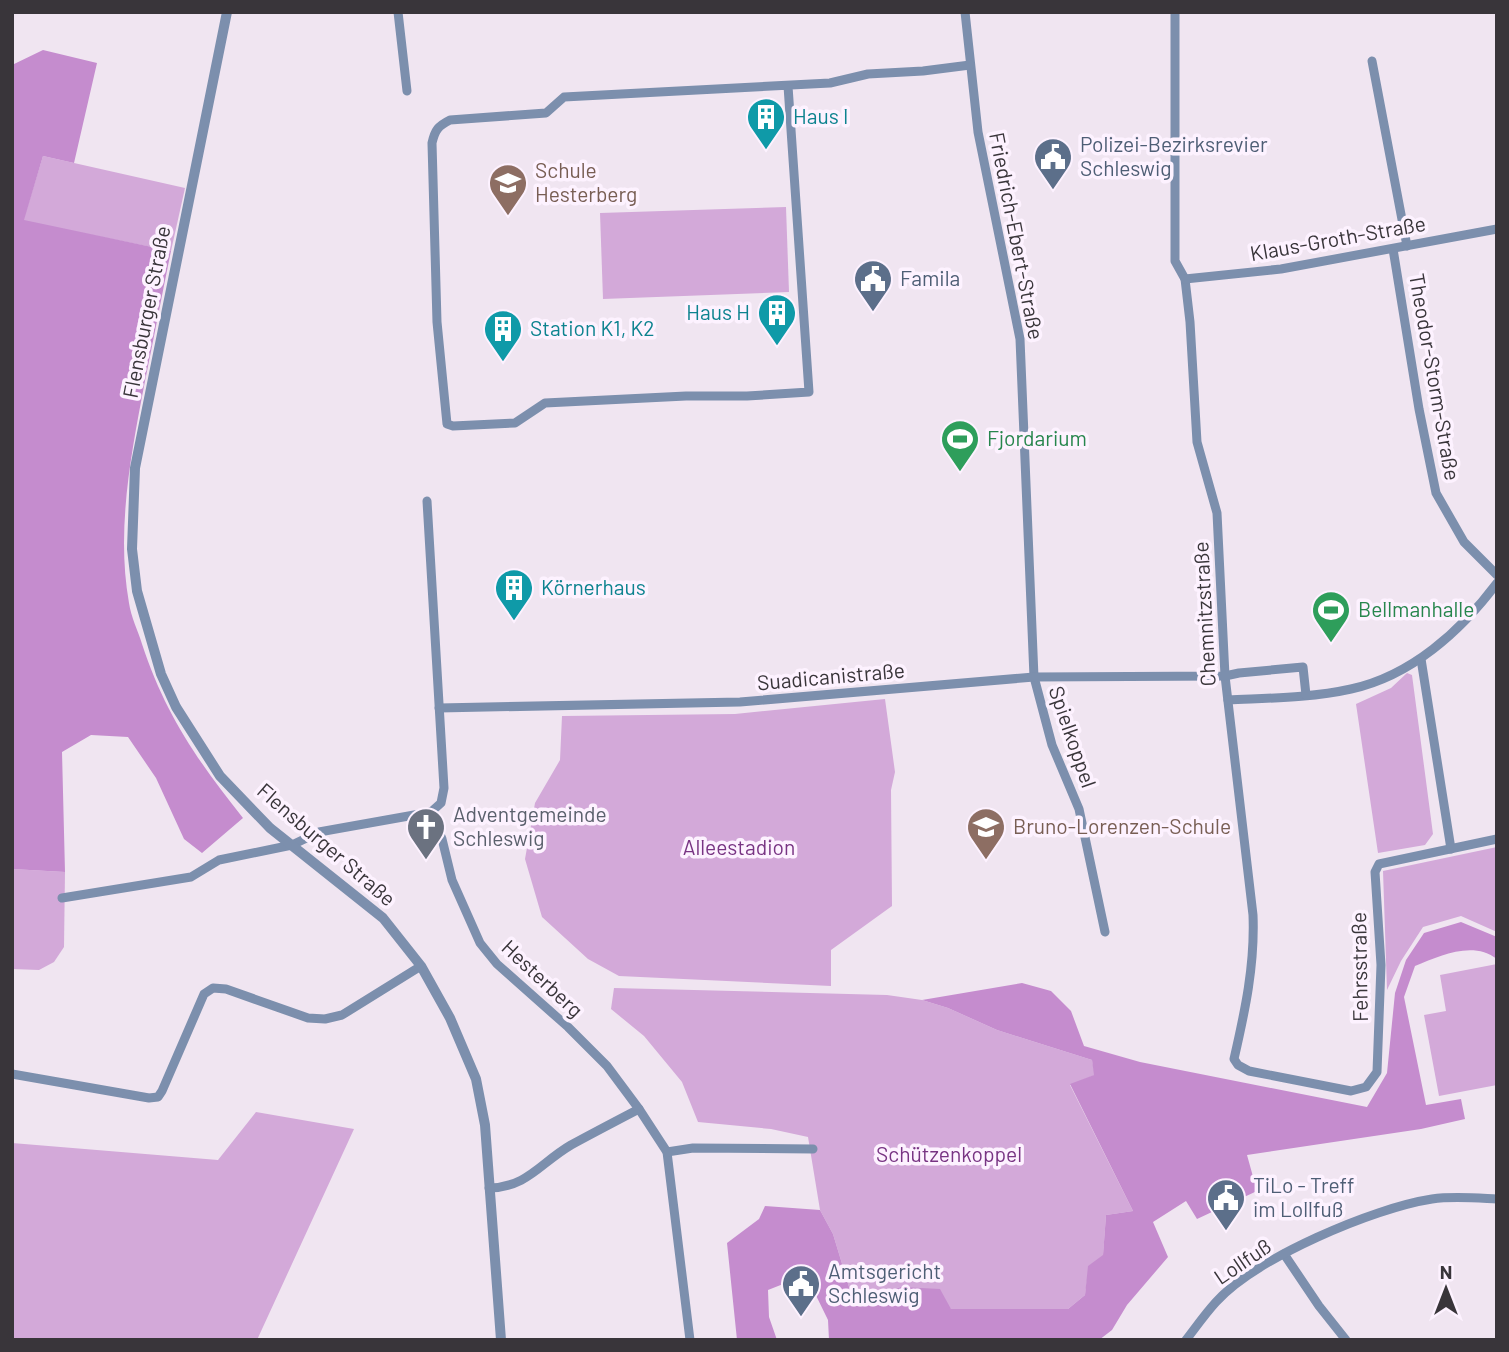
<svg xmlns="http://www.w3.org/2000/svg" width="1509" height="1352" viewBox="0 0 1509 1352" font-family="Barlow,sans-serif">
	<rect width="100%" height="100%" fill="#f0e5f1"/>
	<!-- green -->
	<g fill="#d3a9d9">
		<path d="M43,156L185,188L171,251L23,221Z"/>
		<path d="M786,207L789,292L603,299L600,213Z"/>
		<path d="M1407,673L1412,675L1433,834L1425,845L1378,853L1356,704L1391,688Z"/>
		<path d="M885,699L895,772L891,790L892,906L831,950V986L619,976L588,959L542,917L525,859L535,803L560,760L562,716L735,714Z"/>
		<path d="M1497,847V932L1461,916L1423,927L1401,961L1387,990L1383,871Z"/>
		<path d="M12,869L65,872L64,947L54,962L39,970L12,969Z"/>
		<path d="M1497,964V1085L1439,1096L1424,1015L1446,1011L1440,975Z"/>
		<path d="M614,988L887,995L922,1000L948,1008L997,1030L1092,1060L1095,1075L1070,1085L1133,1211L1106,1215L1103,1256L1089,1266L1085,1295L1068,1309H951L901,1287L875,1293L850,1290L833,1234L820,1210L808,1137L771,1129L698,1122L682,1082L644,1036L611,1009Z"/>
		<path d="M256,1112L354,1129L257,1340H12V1143L218,1160Z"/>
	</g>
	<!-- forest -->
	<g fill="#c58cce">
		<path d="M43,50L97,63L74,163L43,156L24,220L171,251C162,294 154,338 145,381C131,454 116,530 129,603C131,617 138,631 142,644C165,714 197,760 243,818L202,853L184,839L156,778L128,737L91,735L62,752L65,872L12,869V65Z"/>
		<path d="M1461,922L1497,937V959C1473,940 1439,956 1415,966L1404,997L1426,1105L1461,1099L1465,1119L1421,1129L1247,1155L1257,1191L1197,1219L1186,1201L1153,1222L1168,1257L1127,1305L1112,1330L1099,1340H829L828,1320L806,1275L768,1290L769,1317L777,1340H737L727,1243L759,1219L765,1206L820,1210L833,1234L850,1290L875,1293L901,1287L940,1289L951,1309H1068L1085,1295L1088,1266L1103,1255L1106,1215L1133,1211L1070,1084L1094,1075L1092,1060L997,1030L948,1008L922,1000L1022,983L1051,991L1071,1011L1084,1046L1140,1062L1367,1107L1387,1073L1395,993L1406,960L1424,933Z"/>
	</g>
	<g fill="none" stroke-linecap="round" stroke-linejoin="round">
		<!-- minor -->
		<g stroke="#7c8fad" stroke-width="9">
			<path d="M398,12L407,91"/>
			<path d="M965,12L978,132L1020,339L1034,677L1052,745L1079,809L1105,932"/>
			<path d="M1175,12V261L1185,279L1190,322L1197,442L1217,513L1225,676L1253,915C1255,965 1245,1011 1234,1059L1238,1065L1249,1071L1351,1091L1366,1087L1377,1072L1381,965L1375,872L1379,864L1497,839"/>
			<path d="M1372,61L1407,246"/>
			<path d="M788,86L809,392L747,396H686L545,403L515,423L453,426L447,424L437,322L432,143C435,130 438,126 450,120L546,113L564,97L830,83L868,74L923,71L970,65"/>
			<path d="M1393,249L1419,409L1436,493L1464,542L1497,575"/>
			<path d="M1185,279L1281,269L1497,229"/>
			<path d="M1421,659L1451,849"/>
			<path d="M1228,700C1268,698 1311,698 1351,689C1411,676 1461,631 1497,583"/>
			<path d="M439,708L740,702L1034,677L1225,676L1239,673L1303,667L1306,695"/>
			<path d="M431,812L442,839L452,880L480,943L497,964L568,1027L607,1066L639,1109L667,1152L690,1340"/>
			<path d="M62,898L191,877L219,860L292,845L319,832L431,812L441,803L444,788L427,501"/>
			<path d="M12,1074L149,1098L158,1097L162,1091L204,994L213,988L226,989L308,1018L325,1019L342,1015L421,966"/>
			<path d="M667,1152L693,1148L813,1149"/>
			<path d="M489,1188C528,1187 540,1163 571,1145C593,1133 616,1121 639,1109"/>
			<path d="M1284,1254L1319,1306L1346,1340"/>
			<path d="M1186,1340C1196,1327 1205,1314 1216,1302C1256,1258 1373,1208 1432,1199C1453,1196 1476,1198 1497,1199"/>
		</g>
		<!-- tertiary -->
		<path stroke="#7c8fad" stroke-width="10" d="M227,12L135,468L132,549L137,591L161,674L176,707L220,776L270,828L383,918L421,966L450,1018L476,1079L485,1125L501,1340"/>
	</g>
	<!-- icons -->
	<defs>
		<symbol id="building-pin" viewBox="-11 -11 22 30"><path d="M0 17L-7.5 6A9.5 9.5 0 1 1 7.5 6Z" fill="#0f9aa8" stroke="#fdf2ff"/><path d="M-4-6H4V6H1V3H-1V6H-4ZM-2.5-4.3h1.7v1.8h-1.7ZM.8-4.3h1.7v1.8H.8ZM-2.5-1h1.7V.8h-1.7ZM.8-1h1.7V.8H.8Z" fill="#fff"/></symbol>
		<symbol id="civic-pin" viewBox="-11 -11 22 30"><path d="M0 17L-7.5 6A9.5 9.5 0 1 1 7.5 6Z" fill="#5c6f8a" stroke="#fdf2ff"/><path d="M-.6-6.5H3V-4.5H.6V-3L4-1V1h2V6H-6V1h2V-1L-.6-3ZM-1.2 2.5V6h2.4V2.5Z" fill="#fff"/></symbol>
		<symbol id="school-pin" viewBox="-11 -11 22 30"><path d="M0 17L-7.5 6A9.5 9.5 0 1 1 7.5 6Z" fill="#8d6e63" stroke="#fdf2ff"/><path d="M0-5L7-2L0 1L-7-2ZM-4 1L0 2.5L4 1V4Q0 6-4 4Z" fill="#fff"/></symbol>
		<symbol id="stadium-pin" viewBox="-11 -11 22 30"><path d="M0 17L-7.5 6A9.5 9.5 0 1 1 7.5 6Z" fill="#2e9e5b" stroke="#fdf2ff"/><path d="M0-5a6.5 5 0 1 0 0 10a6.5 5 0 1 0 0-10ZM-3.5-1.8h7v3.6h-7Z" fill="#fff"/></symbol>
		<symbol id="church-pin" viewBox="-11 -11 22 30"><path d="M0 17L-7.5 6A9.5 9.5 0 1 1 7.5 6Z" fill="#6b7280" stroke="#fdf2ff"/><path d="M-1.2-6h2.4v3.5h3.3v2.4h-3.3V6h-2.4V-.1h-3.3v-2.4h3.3Z" fill="#fff"/></symbol>
	</defs>
	<g fill-rule="evenodd">
		<use href="#building-pin" x="744" y="95" width="44" height="60"/>
		<use href="#civic-pin" x="1031" y="135" width="44" height="60"/>
		<use href="#school-pin" x="486" y="161" width="44" height="60"/>
		<use href="#civic-pin" x="851" y="257" width="44" height="60"/>
		<use href="#building-pin" x="755" y="291" width="44" height="60"/>
		<use href="#building-pin" x="481" y="307" width="44" height="60"/>
		<use href="#stadium-pin" x="938" y="417" width="44" height="60"/>
		<use href="#building-pin" x="492" y="566" width="44" height="60"/>
		<use href="#stadium-pin" x="1309" y="588" width="44" height="60"/>
		<use href="#church-pin" x="404" y="805" width="44" height="60"/>
		<use href="#school-pin" x="964" y="805" width="44" height="60"/>
		<use href="#civic-pin" x="1204" y="1176" width="44" height="60"/>
		<use href="#civic-pin" x="779" y="1262" width="44" height="60"/>
	</g>
	<g text-anchor="middle" stroke-width="7" stroke-linejoin="round" paint-order="stroke">
		<!-- culture labels -->
		<g font-size="21" fill="#0d838f" stroke="#fdf2ff" text-anchor="start">
			<text x="793" y="124">Haus I</text>
			<text x="750" y="320" text-anchor="end">Haus H</text>
			<text x="530" y="336">Station K1, K2</text>
			<text x="541" y="595">Körnerhaus</text>
		</g>
		<!-- service labels -->
		<g font-size="21" fill="#4e5e75" stroke="#fdf2ff" text-anchor="start">
			<text x="1080" y="152">Polizei-Bezirksrevier<tspan x="1080" dy="24">Schleswig</tspan></text>
			<text x="900" y="286">Famila</text>
			<text x="1253" y="1193">TiLo - Treff<tspan x="1253" dy="24">im Lollfuß</tspan></text>
			<text x="828" y="1279">Amtsgericht<tspan x="828" dy="24">Schleswig</tspan></text>
		</g>
		<!-- education labels -->
		<g font-size="21" fill="#785e54" stroke="#fdf2ff" text-anchor="start">
			<text x="535" y="178">Schule<tspan x="535" dy="24">Hesterberg</tspan></text>
			<text x="1013" y="834">Bruno-Lorenzen-Schule</text>
		</g>
		<!-- street labels -->
		<g font-size="21" fill="#39353a" stroke="#fdf2ff">
			<text transform="translate(1016 236) rotate(79)" y="7">Friedrich-Ebert-Straße</text>
			<text transform="translate(1338 239) rotate(-10)" y="7">Klaus-Groth-Straße</text>
			<text transform="translate(147 312) rotate(-79)" y="7">Flensburger Straße</text>
			<text transform="translate(1434 377) rotate(80)" y="7">Theodor-Storm-Straße</text>
			<text transform="translate(1205 614) rotate(-93)" y="7">Chemnitzstraße</text>
			<text transform="translate(831 677) rotate(-5)" y="7">Suadicanistraße</text>
			<text transform="translate(1072 737) rotate(71)" y="7">Spielkoppel</text>
			<text transform="translate(326 845) rotate(41)" y="7">Flensburger Straße</text>
			<text transform="translate(1360 967) rotate(-91)" y="7">Fehrsstraße</text>
			<text transform="translate(542 979) rotate(43)" y="7">Hesterberg</text>
			<text transform="translate(1243 1262) rotate(-34)" y="7">Lollfuß</text>
		</g>
		<!-- leisure labels -->
		<g font-size="21" fill="#27864d" stroke="#fdf2ff" text-anchor="start">
			<text x="987" y="446">Fjordarium</text>
			<text x="1358" y="617">Bellmanhalle</text>
		</g>
		<!-- worship labels -->
		<g font-size="21" fill="#5b616d" stroke="#fdf2ff" text-anchor="start">
			<text x="453" y="822">Adventgemeinde<tspan x="453" dy="24">Schleswig</tspan></text>
		</g>
		<!-- park labels -->
		<g font-size="21" fill="#783483" stroke="#fdf2ff">
			<text x="739" y="855">Alleestadion</text>
			<text x="949" y="1162">Schützenkoppel</text>
		</g>
	</g>
	<!-- border -->
	<rect width="1509" height="1352" fill="none" stroke="#39353a" stroke-width="28"/>
	<!-- north arrow -->
	<g transform="translate(1446 1289)" stroke="#fdf2ff" stroke-width="5" paint-order="stroke">
	<path d="M0-5L12 26L0 18L-12 26Z" fill="#39353a"/>
	<text y="-10" font-size="19" font-weight="bold" text-anchor="middle" fill="#39353a">N</text>
	</g>
</svg>
